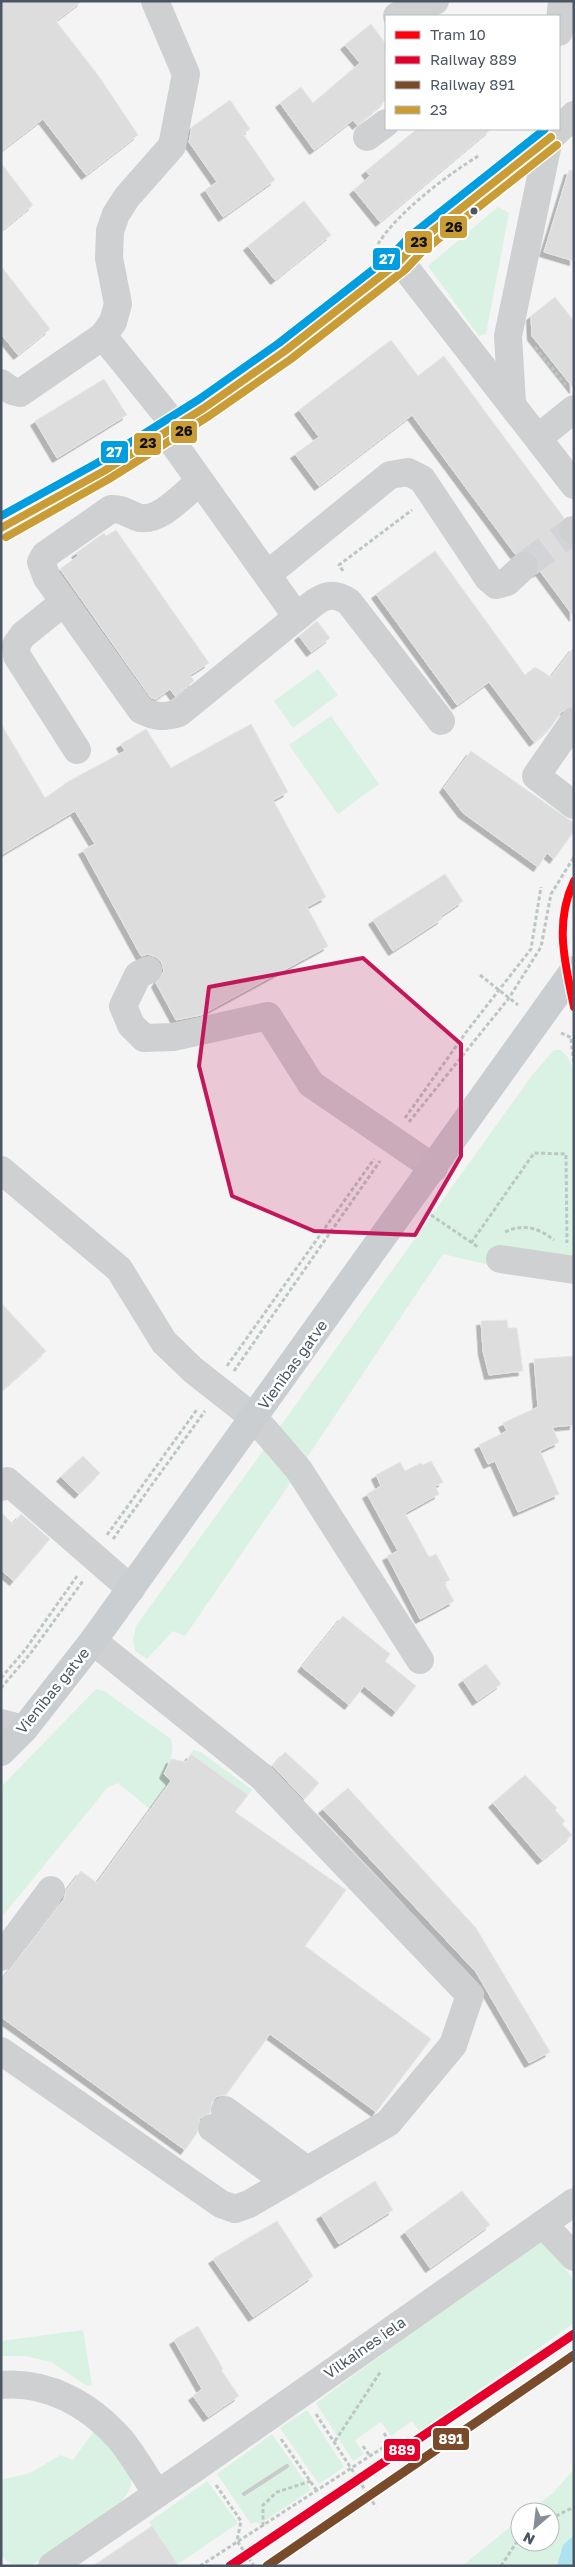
<svg xmlns="http://www.w3.org/2000/svg" width="575" height="2567" viewBox="0 0 575 2567" font-family="'Golos Text',sans-serif">
	<defs>
		<filter id="shadow"><feDropShadow dx="-4.5" dy="4.5" stdDeviation="0" flood-color="#0004"/></filter>
	</defs>
	<rect width="100%" height="100%" fill="#f4f4f4"/>
	<!-- green -->
	<g fill="#d9f2e3">
		<path d="M498,207L509,213L486,334L479,336L428,266Z"/>
		<path d="M318,669L338,695L293,728L274,701Z"/>
		<path d="M331,716L379,784L338,814L289,745Z"/>
		<path d="M554,1050H561C569,1057 572,1064 574,1074V1261L498,1267L443,1254L304,1462L279,1428L533,1074Z"/>
		<path d="M265,1448L295,1476L185,1636L173,1631L147,1659L135,1651L133,1640L136,1626Z"/>
		<path d="M96,1689L104,1691L171,1739C175,1751 169,1764 164,1774L171,1781L151,1810L118,1783L108,1787L1,1918V1787Z"/>
		<path d="M194,1750L201,1752L252,1790L248,1795L190,1753Z"/>
		<path d="M542,2237L574,2281V2323L420,2432L412,2421L391,2436L381,2422L355,2440L364,2454L353,2461L316,2403Z"/>
		<path d="M83,2330L92,2385L87,2386L51,2362L26,2356H1V2341Z"/>
		<path d="M307,2410L344,2467L319,2484L280,2428Z"/>
		<path d="M96,2428L131,2474C133,2486 129,2492 121,2502L32,2565C20,2567 7,2565 1,2554V2480L30,2473L61,2455L73,2460Z"/>
		<path d="M272,2434L311,2490L260,2524L256,2522L251,2524L217,2474Z"/>
		<path d="M574,2469V2566H462L520,2519V2542H550V2512H529L554,2492Z"/>
		<path d="M207,2481L238,2523L178,2564L149,2522Z"/>
	</g>
	<!-- water -->
	<path fill="#aee2f0" d="M574,2535V2566H557L563,2545Z"/>
	<!-- building -->
	<g fill="#ddddde" stroke="#e5e6e7" filter="url(#shadow)">
		<path d="M1,1H82L56,21L100,78L138,135L86,175L43,119L1,151Z"/>
		<path d="M371,24L386,44V100L357,125L353,120L314,150L280,103L301,87L313,103L360,63L345,45Z"/>
		<path d="M230,100L250,129L243,134L275,180L223,217L205,190L217,182L189,142L192,127Z"/>
		<path d="M417,129H491L380,222L354,190L370,176L366,171Z"/>
		<path d="M1,163L33,205L1,231Z"/>
		<path d="M569,170L574,171V261L544,252Z"/>
		<path d="M304,201L331,235L275,280L248,246Z"/>
		<path d="M1,266L50,329L18,355L1,334Z"/>
		<path d="M555,297L574,321V389L532,336L531,316Z"/>
		<path d="M391,340L418,376L444,356L564,518L559,523L557,530L559,537L565,543L574,546V617L540,571L537,573L539,563L536,556L528,551L515,554L412,415L319,486L295,454L319,437L299,410Z"/>
		<path d="M104,379L127,415L57,458L35,421Z"/>
		<path d="M116,530L209,663L190,675L194,681L175,696L170,689L156,699L151,698L60,569L78,556L76,553L104,533L106,536Z"/>
		<path d="M435,551L525,675L535,667L551,677L574,647V706L561,712L551,727L534,742L489,682L457,705L376,594Z"/>
		<path d="M317,621L330,638L311,652L299,636Z"/>
		<path d="M1,724L45,798L69,781L125,751L121,744L146,729L171,768L251,724L288,792L273,800L326,897L307,907L328,946L201,1015L176,1020L156,983L164,971L162,963L156,957L148,954L141,956L83,850L95,844L75,811L1,855Z"/>
		<path d="M471,751L574,823V831L554,859L547,853L538,867L463,813L444,788Z"/>
		<path d="M445,874L463,901L441,916L442,919L393,951L373,920Z"/>
		<path d="M1,1303L46,1351L1,1391Z"/>
		<path d="M507,1320L508,1328H517L523,1371L489,1375L483,1351L481,1321Z"/>
		<path d="M574,1356V1425L552,1427L559,1442L540,1451L559,1494L518,1512L495,1461L488,1464L479,1445L507,1431L503,1423L538,1407L534,1359Z"/>
		<path d="M83,1456L100,1473L79,1494L61,1477Z"/>
		<path d="M431,1461L443,1482L435,1486L439,1494L405,1513L429,1557L436,1554L450,1580L444,1583L454,1601L420,1619L387,1556L398,1551L367,1494L381,1486L376,1475L400,1462L405,1471L421,1463L423,1465Z"/>
		<path d="M1,1512L13,1524L21,1514L50,1539L14,1581L1,1570Z"/>
		<path d="M343,1616L390,1654L385,1661L416,1686L396,1712L364,1686L349,1705L302,1667Z"/>
		<path d="M486,1664L501,1684L477,1701L463,1680Z"/>
		<path d="M285,1752L319,1783L304,1799L273,1766Z"/>
		<path d="M191,1754L248,1795L235,1812L346,1890L305,1946L431,2039L376,2112L270,2034L226,2095L218,2096L212,2101L210,2113L199,2119L197,2133L185,2150L1,2017V1981L64,1899L66,1891L81,1871L97,1883L171,1781L164,1774L171,1759L186,1762Z"/>
		<path d="M525,1775L557,1808L555,1810L565,1821L562,1824L572,1835L542,1860L493,1803Z"/>
		<path d="M348,1788L476,1928L550,2052L529,2063L476,1972L323,1809Z"/>
		<path d="M375,2181L393,2210L339,2244L321,2215Z"/>
		<path d="M462,2191L490,2225L430,2268L405,2232Z"/>
		<path d="M277,2221L313,2276L253,2317L213,2259Z"/>
		<path d="M198,2326L223,2369L221,2370L239,2396L208,2417L193,2396L202,2389L174,2340Z"/>
		<path d="M152,2526L179,2566H93Z"/>
	</g>
	<g fill="none" stroke-linecap="round" stroke-linejoin="round">
		<!-- minor-tunnel -->
		<path stroke="#d2d4d7" stroke-width="28" stroke-dasharray="28 14" stroke-linecap="butt" d="M524,566L573,530"/>
		<!-- path -->
		<g stroke="#bcc7c4" stroke-width="3" stroke-dasharray="4 2.5" stroke-linecap="butt">
			<path d="M378,244C397,213 448,174 480,155"/>
			<path d="M535,347L566,385"/>
			<path d="M343,571L339,565L412,510"/>
			<path d="M480,975L518,1005"/>
			<path d="M561,1033L574,1039"/>
			<path d="M571,1039L574,1065"/>
			<path d="M405,1118L467,1031L531,949L541,887"/>
			<path d="M409,1122L509,998L541,947L551,894L574,857"/>
			<path d="M431,1215L478,1247"/>
			<path d="M505,1232C523,1223 539,1228 554,1240"/>
			<path d="M471,1243L534,1153L566,1154L567,1243"/>
			<path d="M227,1366L374,1159"/>
			<path d="M234,1371L380,1161"/>
			<path d="M107,1535L198,1408"/>
			<path d="M113,1539L205,1411"/>
			<path d="M1,1678L25,1650L77,1576"/>
			<path d="M1,1688L30,1654L83,1581"/>
			<path d="M316,2414L376,2507"/>
			<path d="M281,2439L317,2491"/>
			<path d="M335,2441L381,2371"/>
			<path d="M363,2446L370,2456"/>
			<path d="M216,2485L241,2521L237,2541L254,2566"/>
			<path d="M550,2519L574,2507"/>
			<path d="M263,2526V2505L277,2492L311,2481"/>
			<path d="M200,2566L390,2443L384,2433"/>
			<path d="M501,2566L520,2537"/>
		</g>
		<!-- minor -->
		<g stroke="#ced0d2" stroke-width="28">
			<path d="M397,16L435,1"/>
			<path d="M559,32L562,1"/>
			<path d="M367,137L386,123"/>
			<path d="M400,261L574,485"/>
			<path d="M103,336L113,322L118,304L109,258L110,231L116,214L127,197L172,146L186,74L155,1"/>
			<path d="M1,383L12,391L20,393L103,336L166,414L173,428"/>
			<path d="M512,403L508,336L551,129"/>
			<path d="M166,433L297,617C316,602 326,587 349,602L441,721"/>
			<path d="M538,438L574,409"/>
			<path d="M199,482C184,494 161,521 140,518C129,515 123,508 111,509L45,555L41,562L47,578L141,710C155,717 164,718 179,713L297,617"/>
			<path d="M1,528C93,479 184,425 268,363C313,330 356,295 400,261L415,245L551,137L574,115"/>
			<path d="M573,530H574"/>
			<path d="M268,574L390,475L408,472L422,479L488,578L496,585L507,582L524,566"/>
			<path d="M64,602L23,635L16,645L17,656L77,750"/>
			<path d="M574,721L536,776L574,805"/>
			<path d="M148,970L138,975L123,1006L131,1025L144,1038L173,1037L268,1016L311,1084L434,1168"/>
			<path d="M1,1170L119,1269L164,1342L193,1370L254,1418L269,1435L299,1470L420,1660"/>
			<path d="M500,1259L574,1270"/>
			<path d="M1,1487L7,1481L131,1589"/>
			<path d="M1,1723L24,1729"/>
			<path d="M1,1957L51,1890"/>
			<path d="M1,2051L221,2204L235,2209L249,2204L388,2123L453,2045L470,1995L261,1776L93,1641"/>
			<path d="M225,2110L307,2170"/>
			<path d="M212,2128L286,2182"/>
			<path d="M543,2224L574,2257"/>
			<path d="M1,2385C48,2381 90,2405 120,2439C134,2456 145,2476 157,2494"/>
			<path d="M52,2566L201,2464L574,2202"/>
		</g>
		<!-- major -->
		<path stroke="#caced1" stroke-width="28" d="M1,1752L24,1729L93,1641L574,970"/>
		<!-- rail -->
		<path stroke="#c9cacc" stroke-width="4" d="M244,2494L287,2466"/>
		<defs>
			<path id="bus-1" d="M1,528L104,471L204,408L285,351L400,261L415,245L551,137"/>
			<path id="bus-2" d="M6,537L109,479L209,416L291,359L406,269L422,252L557,145"/>
			<path id="bus-3" d="M1,516L99,462L198,400L279,343L393,254L409,237L545,129"/>
		</defs>
		<!-- bus-1 casing -->
		<use href="#bus-1" stroke="#fff" stroke-width="11"/>
		<!-- bus-2 casing -->
		<use href="#bus-2" stroke="#fff" stroke-width="11"/>
		<!-- bus-3 casing -->
		<use href="#bus-3" stroke="#fff" stroke-width="11"/>
		<!-- bus-1 -->
		<use href="#bus-1" stroke="#ca9c36" stroke-width="8"/>
		<!-- bus-2 -->
		<use href="#bus-2" stroke="#ca9c36" stroke-width="8"/>
		<!-- bus-3 -->
		<use href="#bus-3" stroke="#009de0" stroke-width="8"/>
		<defs>
			<path id="rail-1" d="M230,2566L574,2334"/>
			<path id="rail-2" d="M267,2566L574,2355"/>
		</defs>
		<!-- rail-1 casing -->
		<use href="#rail-1" stroke="#fff" stroke-width="12"/>
		<!-- rail-2 casing -->
		<use href="#rail-2" stroke="#fff" stroke-width="12"/>
		<!-- rail-1 -->
		<use href="#rail-1" stroke="#e4002b" stroke-width="9"/>
		<!-- rail-2 -->
		<use href="#rail-2" stroke="#7a4b2a" stroke-width="9"/>
		<defs>
			<path id="tram-1" d="M574,881C554,923 565,963 574,1007"/>
		</defs>
		<!-- tram-1 casing -->
		<use href="#tram-1" stroke="#fff" stroke-width="11"/>
		<!-- tram-1 -->
		<use href="#tram-1" stroke="#ff000c" stroke-width="8"/>
	</g>
	<!-- marked area -->
	<path fill="#c2185b" fill-opacity="0.2" stroke="#c2185b" stroke-width="4" stroke-linejoin="round" d="M363,958L461,1044V1156L415,1235L314,1231L232,1196L199,1066L209,987Z"/>
	<!-- markers -->
	<circle fill="#4a5661" stroke="#fff" stroke-width="2" cx="474" cy="211" r="4.5"/>
	<g text-anchor="middle" stroke-width="5" stroke-linejoin="round" paint-order="stroke">
		<!-- street labels -->
		<g font-size="15" fill="#4a5661" stroke="#fff">
			<text transform="translate(293 1365) rotate(-54)" y="5">Vienības gatve</text>
			<text transform="translate(53 1691) rotate(-51)" y="5">Vienības gatve</text>
			<text transform="translate(365 2348) rotate(-35)" y="5">Vilkaines iela</text>
		</g>
	</g>
	<g stroke="#fff" stroke-width="2">
		<rect x="439" y="215" width="29" height="24" rx="5" fill="#ca9c36"/>
		<rect x="404" y="230" width="29" height="24" rx="5" fill="#ca9c36"/>
		<rect x="372" y="247" width="29" height="24" rx="5" fill="#009de0"/>
		<rect x="170" y="420" width="28" height="24" rx="5" fill="#ca9c36"/>
		<rect x="133" y="432" width="29" height="24" rx="5" fill="#ca9c36"/>
		<rect x="100" y="440" width="29" height="24" rx="5" fill="#009de0"/>
		<rect x="432" y="2427" width="38" height="24" rx="5" fill="#7a4b2a"/>
		<rect x="383" y="2438" width="38" height="24" rx="5" fill="#e4002b"/>
	</g>
	<g font-size="14" text-anchor="middle" font-weight="bold" fill="#fff">
		<text x="387" y="264">27</text>
		<text x="114" y="457">27</text>
		<text x="451" y="2444">891</text>
		<text x="402" y="2455">889</text>
	</g>
	<g font-size="14" text-anchor="middle" font-weight="bold" fill="#111">
		<text x="454" y="232">26</text>
		<text x="419" y="247">23</text>
		<text x="184" y="436">26</text>
		<text x="148" y="448">23</text>
	</g>
	<!-- border -->
	<rect width="575" height="2567" fill="none" stroke="#4a5661" stroke-width="5"/>
	<!-- legend -->
	<rect x="385" y="15" width="175" height="115" fill="#ffffff" stroke="#b7bbc0"/>
	<rect x="395" y="31" width="25" height="8" fill="#ff000c" stroke="#b7bbc0"/>
	<text x="430" y="40" font-size="15" fill="#4a5661">Tram 10</text>
	<rect x="395" y="56" width="25" height="8" fill="#e4002b" stroke="#b7bbc0"/>
	<text x="430" y="65" font-size="15" fill="#4a5661">Railway 889</text>
	<rect x="395" y="81" width="25" height="8" fill="#7a4b2a" stroke="#b7bbc0"/>
	<text x="430" y="90" font-size="15" fill="#4a5661">Railway 891</text>
	<rect x="395" y="106" width="25" height="8" fill="#ca9c36" stroke="#b7bbc0"/>
	<text x="430" y="115" font-size="15" fill="#4a5661">23</text>
	<!-- north arrow -->
	<g transform="translate(535 2527) rotate(208)"><circle r="24" fill="#ffffff" stroke="#b7bbc0"/>
	<path d="M0-4L9 19L0 12L-9 19Z" fill="#868d94"/>
	<text y="-8" font-size="14" font-weight="bold" text-anchor="middle" fill="#4a5661">N</text>
	</g>
</svg>
